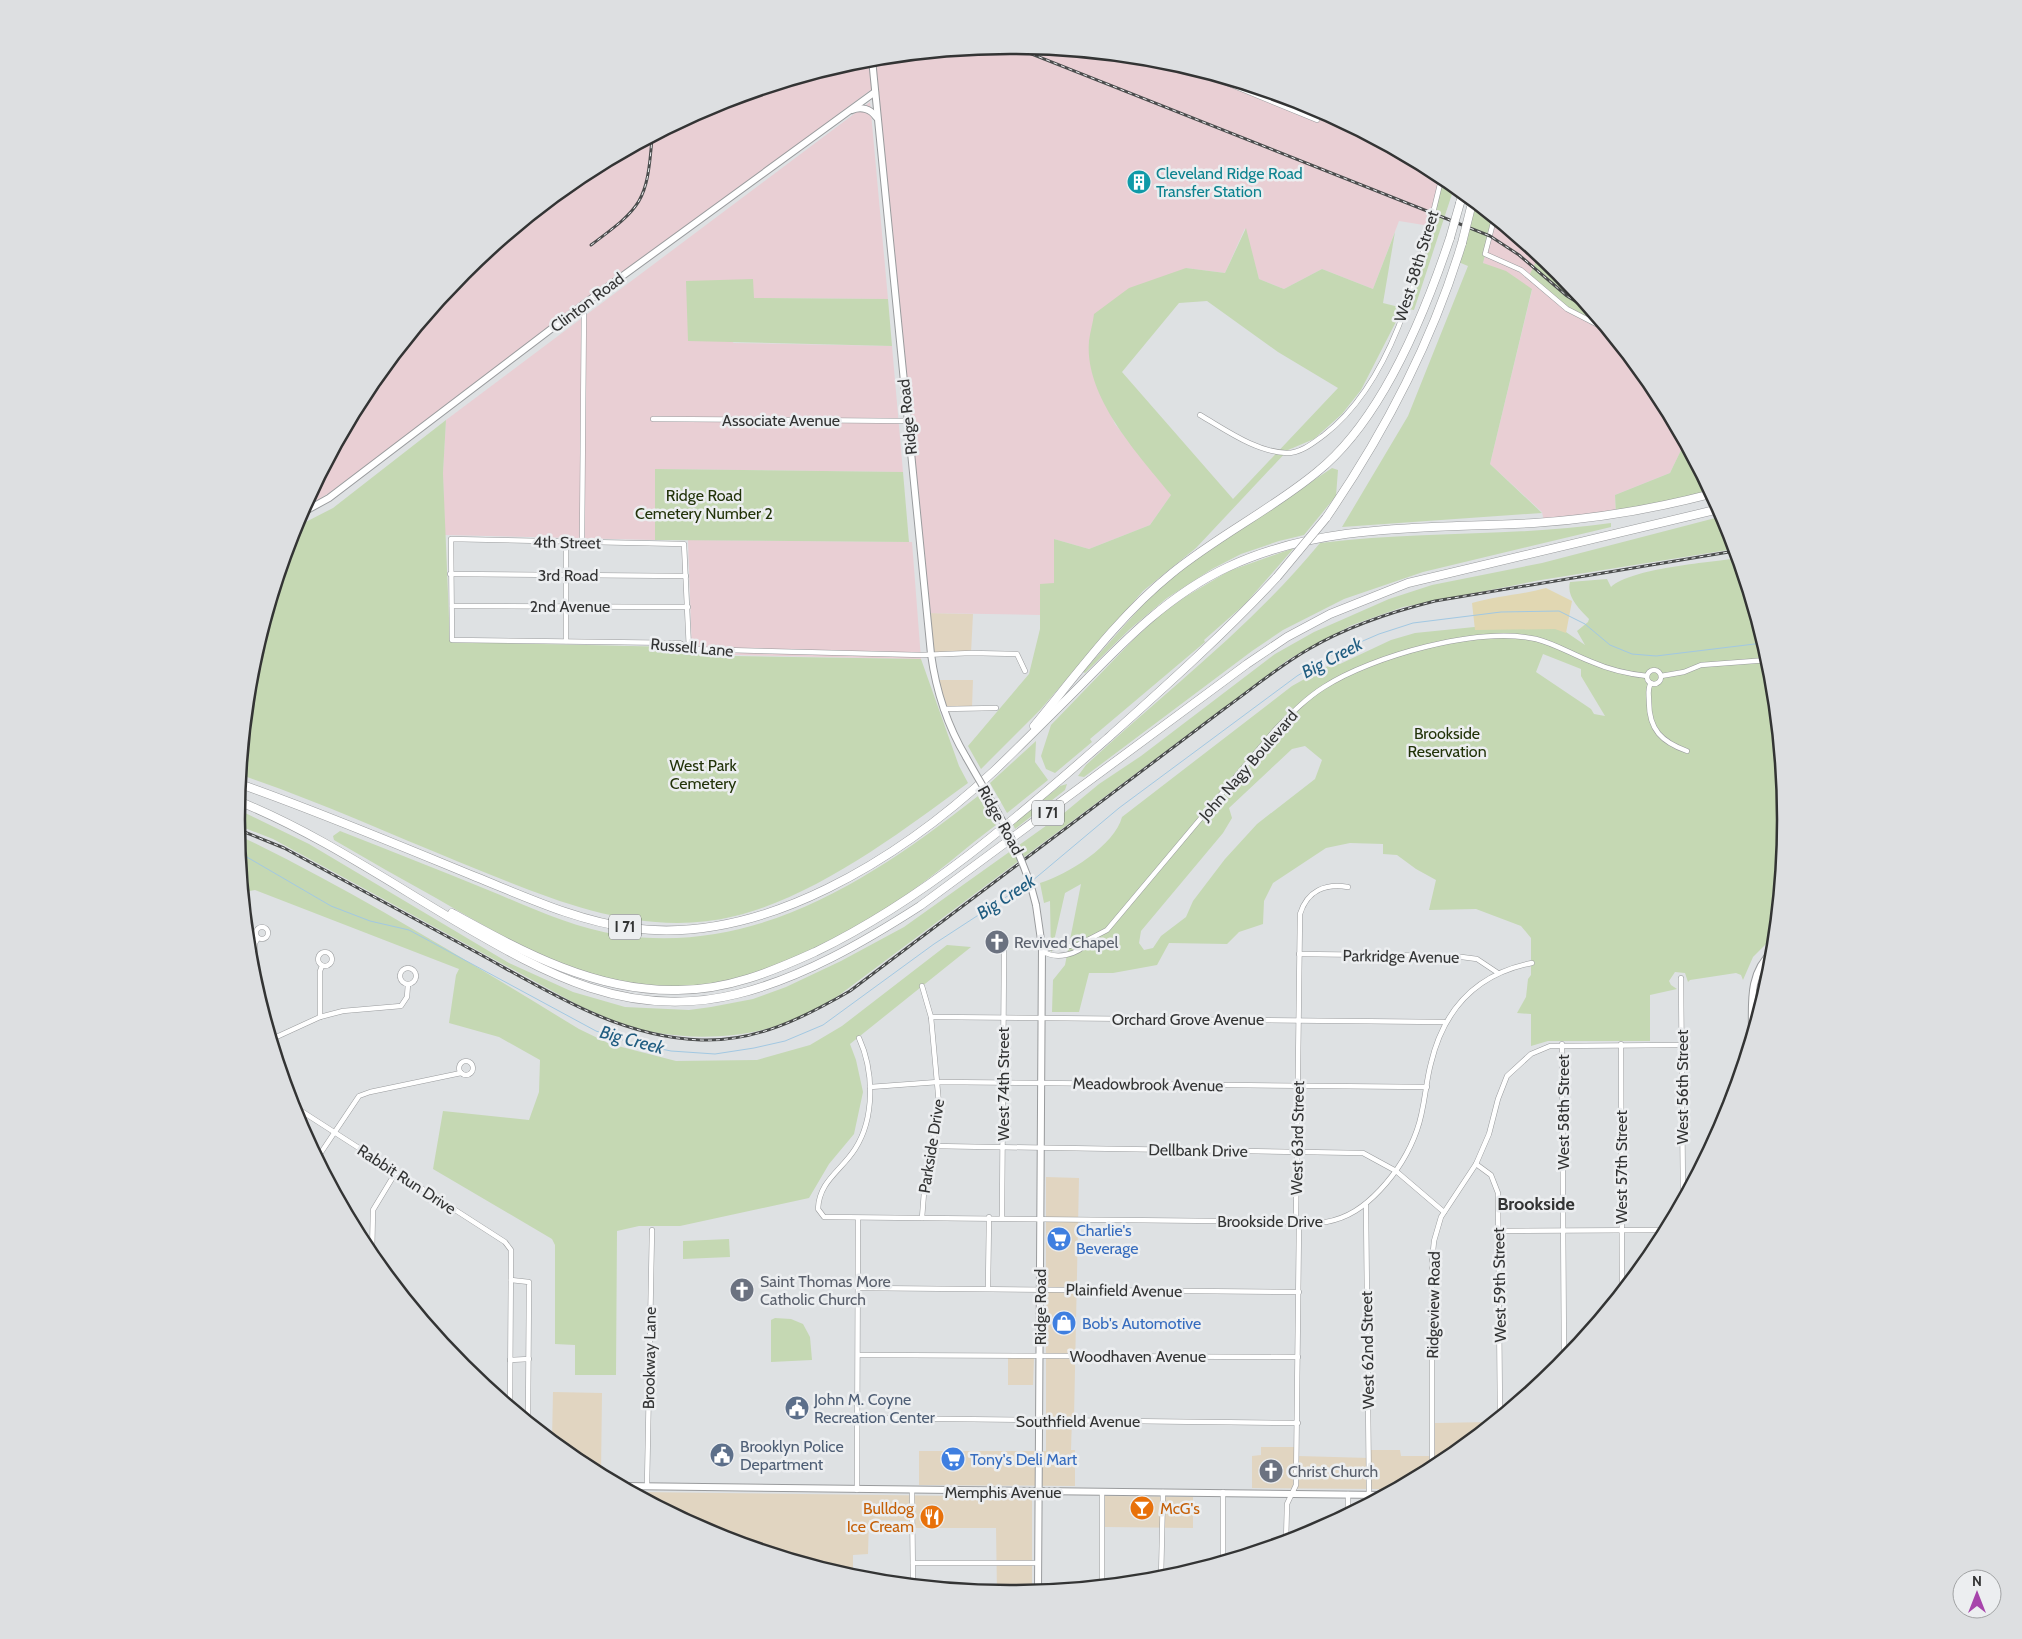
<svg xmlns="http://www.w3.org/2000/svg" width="2022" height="1639" viewBox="0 0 2022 1639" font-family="Cabin,sans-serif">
	<rect width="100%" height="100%" fill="#dee1e3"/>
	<!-- commercial -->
	<g fill="#e1d5c1">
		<path d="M927,613L973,614L971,653L931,654Z"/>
		<path d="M935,680H973L972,707L943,709Z"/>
		<path d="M1046,1177L1079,1178L1074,1418H1072L1071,1450H1075V1486L919,1485V1451H1046Z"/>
		<path d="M1008,1358H1034L1033,1385H1008Z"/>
		<path d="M553,1392L602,1393L601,1475L580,1463L552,1440Z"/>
		<path d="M1491,1422L1441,1464L1380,1496L1379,1489L1252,1488V1456L1261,1455V1447H1298V1456L1370,1458V1450H1400L1401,1456H1434L1435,1423Z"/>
		<path d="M635,1492L1032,1497V1592L997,1593L996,1528H909V1521L869,1520L868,1554L853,1555V1577L714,1535Z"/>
		<path d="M1105,1496L1193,1497V1528L1105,1527Z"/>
	</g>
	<!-- industrial -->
	<g fill="#e9cfd4">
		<path d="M1009,45L1040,58L1047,49L1162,60L1218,80L1220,78L1249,86L1247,90L1317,120L1320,116L1350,127L1442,176L1430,226L1399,221L1373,289L1322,269L1284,289L1259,279L1245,228L1225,273L1186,268L1089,342L1093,375L1115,424L1171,495L1150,525L1089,549L1054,539V584H1040V615L927,613L872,59Z"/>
		<path d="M869,59L872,89L329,493L304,508L367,389L464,272L581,175L715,104Z"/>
		<path d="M870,102L888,299L753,298V279L733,343L892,346L903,472L655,469V540L445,535L443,473L446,420Z"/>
		<path d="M1494,219L1559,272L1655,389L1684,444L1670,473L1615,495L1616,514L1544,522L1542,512L1490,464L1532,290L1483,263Z"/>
		<path d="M688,540L912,542L921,659L692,654Z"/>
	</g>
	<!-- green -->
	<g fill="#c5d8b3" fill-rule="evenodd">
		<path d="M1444,177L1459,190L1458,196L1452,194L1414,310L1409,309Z"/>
		<path d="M1473,201L1494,219L1483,263L1506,271L1532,289L1490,464L1542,513L1342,527L1408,416L1468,266L1456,261Z"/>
		<path d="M1246,228L1259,279L1284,289L1322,269L1373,289L1395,232L1383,303L1403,308L1361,390L1342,414L1314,439L1288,450L1196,548L1143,591L1040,710L981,769L968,746L1029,674L1040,629V584L1054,583V539L1089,549L1150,525L1171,495C1138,454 1084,397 1089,341C1090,332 1093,323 1094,314L1129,288L1186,268L1225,273ZM1207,301L1278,352L1338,388L1233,499L1122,372L1179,303Z"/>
		<path d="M1539,255L1559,272L1606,329L1567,309L1529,276Z"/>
		<path d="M753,279L754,298L888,299L892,346L688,341L686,281Z"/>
		<path d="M446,420L443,473L450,642L675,647L685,653L732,656L921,659L959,766L968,783C901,832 817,896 735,916C639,940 546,897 459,862C386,832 315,800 241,775L251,668L294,528L333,508Z"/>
		<path d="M1684,444L1711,494L1616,514L1615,495L1670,473Z"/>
		<path d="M1332,468L1338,470L1336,496L1304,535L1279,541L1241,554L1212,569L1167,598L1130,629L1085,673L1083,672L1148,599L1183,568Z"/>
		<path d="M655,469L903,472L909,542L655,540Z"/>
		<path d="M1723,516L1734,549L1541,580L1403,607L1352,625L1289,659L838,996C827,1002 816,1010 805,1015C751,1041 678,1043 622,1024C608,1019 594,1012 580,1006L273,839L237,825V809L309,844L509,963L573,992L625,1007L689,1010L711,1007L753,999L786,987L841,961L904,927L1064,813L1099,784L1141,756L1275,654L1314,632L1389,599L1432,585L1542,563Z"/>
		<path d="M1611,523V527L1423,572L1344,599L1283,630L1252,651L1084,777L1078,776L1086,765C1165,692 1251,627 1320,543C1416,531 1514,537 1611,523Z"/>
		<path d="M1294,548L1245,604L1204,640L1205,642L1090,739L1092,742L1055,773L1046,769L1041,756L1051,725L1133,640L1160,615L1185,597L1229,571Z"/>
		<path d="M1737,558L1771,669L1785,820L1774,936L1753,957L1743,980L1741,975L1736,973L1690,980L1688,982L1685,973L1675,972L1669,981L1671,985L1677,989L1650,995V1041H1548L1531,1046V1014L1517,1013L1526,997L1528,979L1531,975V938L1521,926L1476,909L1429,910L1436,880L1416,869L1397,855L1383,854V844L1350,843L1326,848L1273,883L1264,901L1263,924L1239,932L1227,944L1169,943L1157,965L1113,973H1089L1079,1012H1052L1053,980L1065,965L1081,884L1065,893L1051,954L1050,901L1044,903L1040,883C1067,875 1115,845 1122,817L1292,686L1335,662L1340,664L1391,640L1415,633L1524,622L1563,630L1585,645L1577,631L1588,622L1589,619C1579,609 1566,596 1570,582L1607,579L1611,587C1632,568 1707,563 1737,558ZM1543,654L1581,669V676L1605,716L1594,714L1591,709L1536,672ZM1305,746L1322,760L1315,779L1257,824L1225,859L1193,901L1186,917L1161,936L1153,948L1144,950L1139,943L1141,931L1223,833L1232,818L1229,808L1292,749Z"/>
		<path d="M1036,741L1035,762L1048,780L1007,813L990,783Z"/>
		<path d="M1067,784L1065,790L1015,829L1013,824L1060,786Z"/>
		<path d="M978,796L996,825C965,848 938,873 906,895C841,938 754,987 674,988C588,988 508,940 436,898C402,879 368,860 334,840L333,836L340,831C389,850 439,870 488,890C530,907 573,928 619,935C759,955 873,878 978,796Z"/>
		<path d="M238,835C356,892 467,961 579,1029L610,1044L676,1061L757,1060L810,1045L842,1026L947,945L971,947L850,1044L856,1060L863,1092L854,1134L829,1164L809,1198L680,1226H639L617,1231L616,1375H575V1345L555,1344V1245L552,1239L433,1169L443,1111L529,1120L539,1092L540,1060L499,1037L449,1023L456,975L459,969L255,890L244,892Z"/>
		<path d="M729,1239L730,1257L683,1259V1241Z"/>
		<path d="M775,1318L791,1319L803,1324L810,1337L812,1360L771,1362V1320Z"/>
	</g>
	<!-- sand -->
	<path fill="#e1d7b2" d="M1546,588L1572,601L1566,633L1555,629L1475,630L1472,603C1496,596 1521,595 1546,588Z"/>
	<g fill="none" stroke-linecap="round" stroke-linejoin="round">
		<!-- stream -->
		<g stroke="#a2c8e2" stroke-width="1">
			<path d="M240,853L331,906L370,921L409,930L596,1031L632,1043L671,1051L715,1054L754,1048L785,1041L823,1025L934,944L1026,884"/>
			<path d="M1032,881L1119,808L1297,676L1335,653L1379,634L1413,623L1501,612L1559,611L1585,624L1610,645L1632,654L1656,656L1763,643"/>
		</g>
		<defs>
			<g id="street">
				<path d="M1190,68L1317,120L1322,112"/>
				<path d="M1494,219L1485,254L1521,270L1567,309L1606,329"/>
				<path d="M1200,415C1226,430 1256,452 1287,453C1301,453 1313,443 1324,435C1397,379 1421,261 1442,176"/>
				<path d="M653,419L908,421"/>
				<path d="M566,542V641"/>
				<path d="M582,542L584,304"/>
				<path d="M450,574L686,576"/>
				<path d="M452,606L688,607"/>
				<path d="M689,649L684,544L451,539L452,640L680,643L689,649L922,655L971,653L1017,654L1025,671"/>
				<circle cx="1654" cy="677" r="7"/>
				<path d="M1661,676L1684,672L1701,665L1768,660"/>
				<path d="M1651,683C1647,689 1649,695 1649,702C1649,730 1662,742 1687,751"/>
				<path d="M943,709L996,708"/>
				<circle cx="262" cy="933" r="6"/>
				<path d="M1042,951L1048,948L1078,945L1107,930L1275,730C1290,715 1305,699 1324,687C1372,656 1479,626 1536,639C1556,644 1573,655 1592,662C1610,670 1629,674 1647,676"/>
				<path d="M1042,951C1056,960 1078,955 1088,942"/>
				<circle cx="325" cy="959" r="7"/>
				<path d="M1299,954L1454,956L1477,959L1498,973"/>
				<circle cx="408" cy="976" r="8"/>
				<path d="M1681,978L1683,1197"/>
				<path d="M255,984V943L258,938"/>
				<path d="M922,986L931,1017L939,1104L933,1146L926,1167L922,1218"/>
				<path d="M320,1017V971L322,966"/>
				<path d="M931,1017L1444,1022"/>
				<path d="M859,1038C874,1071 875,1118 855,1149C841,1171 819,1181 818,1209L824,1217L1326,1222C1348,1218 1364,1207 1380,1190C1396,1173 1409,1153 1417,1130C1425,1108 1425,1085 1431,1063C1444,1009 1476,974 1532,963"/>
				<path d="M272,1039L320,1017L343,1011L401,1006L407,997L408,984"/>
				<path d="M1562,1044L1564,1360"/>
				<path d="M1621,1044L1622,1290"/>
				<circle cx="466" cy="1068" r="7"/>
				<path d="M870,1087L938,1082L1427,1087"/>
				<path d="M292,1105L505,1242L511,1250L510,1406"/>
				<path d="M933,1146L1363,1153L1396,1171L1444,1212"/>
				<path d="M318,1157L359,1096L370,1092L461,1073"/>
				<path d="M1476,1164L1491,1175L1498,1193L1500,1415"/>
				<path d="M1366,1205L1369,1495"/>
				<path d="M1002,1217L1004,951"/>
				<path d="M1499,1231L1665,1230"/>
				<path d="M372,1255L373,1210L396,1172"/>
				<path d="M511,1280L529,1282L528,1420"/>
				<path d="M859,1288L1299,1292"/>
				<path d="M988,1288L989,1217"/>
				<path d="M859,1355L1298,1357"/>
				<path d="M510,1360L529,1359"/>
				<path d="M858,1418L1298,1423"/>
				<path d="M1432,1468V1262L1434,1241L1441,1217L1476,1164L1489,1134L1498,1099L1507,1076L1531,1054L1550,1046L1682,1045"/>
				<path d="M647,1486L652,1230"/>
				<path d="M857,1490L858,1218"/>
				<path d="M912,1491L913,1584"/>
				<path d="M1223,1492V1561"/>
				<path d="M1348,1494V1513"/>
				<path d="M1286,1542L1287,1504L1296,1485L1299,1223L1296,1219L1300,914C1307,891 1325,883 1348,887"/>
				<path d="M913,1563H1038"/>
				<path d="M1161,1579L1163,1492"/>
				<path d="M1102,1585V1492"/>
			</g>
			<g id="secondary">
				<path d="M872,59L931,654C936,691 947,725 966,757"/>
				<path d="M852,110C861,106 871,109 876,117"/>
				<path d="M300,514L329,498L584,304L875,92"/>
				<path d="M1036,905L1042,947L1038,1591"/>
				<path d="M1752,1034C1752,1003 1748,973 1773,951"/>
				<path d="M623,1486L1383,1495"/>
			</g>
			<g id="highway">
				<path d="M1460,203L1463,193"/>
				<path d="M1326,518C1385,432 1432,343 1462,243"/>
				<path d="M1034,726C1077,674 1118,617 1171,574C1217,536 1271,510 1317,472C1382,420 1424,316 1450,238"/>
				<path d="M240,784C320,812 398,845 476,877C526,897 577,921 631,928C763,946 902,857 995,770C1024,742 1053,713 1082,684C1126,639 1170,594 1228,567C1323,522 1432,529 1534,523C1594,519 1653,509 1711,494"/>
				<path d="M238,801C315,832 386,880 457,922C546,974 629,1021 737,994C802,978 864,942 920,906L1247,664L1287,637L1330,614L1408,583L1719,509"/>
				<path d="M452,913C523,952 595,992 678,990C727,990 771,972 815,952C925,899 1018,817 1109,737C1167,685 1224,634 1277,577"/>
			</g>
		</defs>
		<!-- street casing -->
		<use href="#street" stroke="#999b9d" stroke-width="5.5"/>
		<!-- secondary casing -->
		<use href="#secondary" stroke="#999b9d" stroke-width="8"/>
		<!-- highway casing -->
		<use href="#highway" stroke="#999b9d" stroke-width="9"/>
		<!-- street -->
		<use href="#street" stroke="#fff" stroke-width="4.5"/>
		<!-- secondary -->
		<use href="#secondary" stroke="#fff" stroke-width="6"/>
		<!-- highway -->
		<use href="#highway" stroke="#fff" stroke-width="8"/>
		<defs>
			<g id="rail">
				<path d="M1009,45L1490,236L1519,255L1567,296L1591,311"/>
				<path d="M591,245C642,207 647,202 652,138"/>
				<path d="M237,829L284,848C347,882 411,917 474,951C546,990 617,1037 701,1040C756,1042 803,1018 850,991L1224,709C1252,689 1279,666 1309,649C1348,626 1391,612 1435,601L1735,551"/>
			</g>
		</defs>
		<!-- rail casing -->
		<use href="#rail" stroke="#4b4d4d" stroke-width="3"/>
		<!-- rail -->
		<use href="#rail" stroke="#eceef0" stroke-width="1" stroke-dasharray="4" stroke-linecap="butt"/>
		<defs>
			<path id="secondary-bridge" d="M966,757C993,805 1023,850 1036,905"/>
			<g id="highway-bridge">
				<path d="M1450,238L1460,203"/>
				<path d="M1462,243L1471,207"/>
				<path d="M1277,577L1326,518"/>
			</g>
		</defs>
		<!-- secondary-bridge casing -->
		<use href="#secondary-bridge" stroke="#999b9d" stroke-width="8" stroke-linecap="butt"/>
		<!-- highway-bridge casing -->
		<use href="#highway-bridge" stroke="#999b9d" stroke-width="9" stroke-linecap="butt"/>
		<!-- secondary-bridge -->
		<use href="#secondary-bridge" stroke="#fff" stroke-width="6"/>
		<!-- highway-bridge -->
		<use href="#highway-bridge" stroke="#fff" stroke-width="8"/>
	</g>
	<!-- icons -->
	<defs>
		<symbol id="building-disc" viewBox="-11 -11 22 22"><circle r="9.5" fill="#0f9aa8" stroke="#eceef0"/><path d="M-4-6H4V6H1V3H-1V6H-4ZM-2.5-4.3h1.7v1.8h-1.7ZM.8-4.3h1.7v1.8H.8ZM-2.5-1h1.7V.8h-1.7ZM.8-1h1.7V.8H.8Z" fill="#fff"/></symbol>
		<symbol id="church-disc" viewBox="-11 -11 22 22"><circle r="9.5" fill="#6b7280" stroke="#eceef0"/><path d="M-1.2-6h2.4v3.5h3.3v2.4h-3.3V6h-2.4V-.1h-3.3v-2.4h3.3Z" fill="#fff"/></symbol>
		<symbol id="supermarket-disc" viewBox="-11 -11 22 22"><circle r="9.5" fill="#3f7fe0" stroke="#eceef0"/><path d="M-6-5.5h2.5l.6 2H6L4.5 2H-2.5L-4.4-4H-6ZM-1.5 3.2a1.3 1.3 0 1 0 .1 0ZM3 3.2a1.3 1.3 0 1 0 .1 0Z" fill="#fff"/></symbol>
		<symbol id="shop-disc" viewBox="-11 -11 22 22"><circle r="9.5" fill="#3f7fe0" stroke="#eceef0"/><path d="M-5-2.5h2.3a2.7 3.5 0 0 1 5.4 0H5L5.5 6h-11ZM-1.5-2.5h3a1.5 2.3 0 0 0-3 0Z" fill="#fff"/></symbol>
		<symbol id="civic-disc" viewBox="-11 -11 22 22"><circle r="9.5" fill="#5c6f8a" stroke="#eceef0"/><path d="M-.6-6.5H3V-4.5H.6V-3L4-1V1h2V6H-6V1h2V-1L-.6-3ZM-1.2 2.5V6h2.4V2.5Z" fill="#fff"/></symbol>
		<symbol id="bar-disc" viewBox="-11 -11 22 22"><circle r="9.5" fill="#e8710a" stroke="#eceef0"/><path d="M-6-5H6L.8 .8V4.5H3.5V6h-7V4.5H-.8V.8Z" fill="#fff"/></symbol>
		<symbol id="restaurant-disc" viewBox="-11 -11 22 22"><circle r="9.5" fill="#e8710a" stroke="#eceef0"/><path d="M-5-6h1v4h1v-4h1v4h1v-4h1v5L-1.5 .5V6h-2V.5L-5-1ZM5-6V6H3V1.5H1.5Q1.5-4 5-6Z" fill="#fff"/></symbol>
	</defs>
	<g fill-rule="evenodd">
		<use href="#building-disc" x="1125" y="168" width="28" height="28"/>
		<use href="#church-disc" x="983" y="928" width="28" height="28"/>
		<use href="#supermarket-disc" x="1045" y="1225" width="28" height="28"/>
		<use href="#church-disc" x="728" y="1276" width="28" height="28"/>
		<use href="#shop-disc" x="1050" y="1309" width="28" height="28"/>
		<use href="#civic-disc" x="783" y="1394" width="28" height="28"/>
		<use href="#civic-disc" x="708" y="1441" width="28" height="28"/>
		<use href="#supermarket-disc" x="939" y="1445" width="28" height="28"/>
		<use href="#church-disc" x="1257" y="1457" width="28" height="28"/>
		<use href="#bar-disc" x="1128" y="1494" width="28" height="28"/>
		<use href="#restaurant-disc" x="918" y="1503" width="28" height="28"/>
	</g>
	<g text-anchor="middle" stroke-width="5" stroke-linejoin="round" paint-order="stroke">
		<!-- shield labels -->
		<g fill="#eceef0" stroke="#6a6c6c" stroke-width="1">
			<rect x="1032" y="800.5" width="32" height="25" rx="4"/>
			<rect x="609" y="914.5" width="32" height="25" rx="4"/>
		</g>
		<g font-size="15" font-weight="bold" fill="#333434">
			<text x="1048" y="818">I 71</text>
			<text x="625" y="932">I 71</text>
		</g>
		<!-- culture labels -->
		<g font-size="16" fill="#0d838f" stroke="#eceef0" text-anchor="start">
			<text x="1156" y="179">Cleveland Ridge Road<tspan x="1156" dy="18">Transfer Station</tspan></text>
		</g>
		<!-- street labels -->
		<g font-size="16" fill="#333434" stroke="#eceef0">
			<text transform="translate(1416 266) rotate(-73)" y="6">West 58th Street</text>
			<text transform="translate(587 302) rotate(-37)" y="6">Clinton Road</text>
			<text transform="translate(907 417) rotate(-96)" y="6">Ridge Road</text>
			<text x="781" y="426">Associate Avenue</text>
			<text transform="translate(567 542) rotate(1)" y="6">4th Street</text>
			<text x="568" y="581">3rd Road</text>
			<text x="570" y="612">2nd Avenue</text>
			<text transform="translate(692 647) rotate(5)" y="6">Russell Lane</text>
			<text transform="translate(1248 765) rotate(-49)" y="6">John Nagy Boulevard</text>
			<text transform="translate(1001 820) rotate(61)" y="6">Ridge Road</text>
			<text transform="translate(1401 956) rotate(1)" y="6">Parkridge Avenue</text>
			<text x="1188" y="1025">Orchard Grove Avenue</text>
			<text transform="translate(1003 1084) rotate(-90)" y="6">West 74th Street</text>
			<text transform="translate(1148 1084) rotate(1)" y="6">Meadowbrook Avenue</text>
			<text transform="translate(1682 1087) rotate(-90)" y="6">West 56th Street</text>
			<text transform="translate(1563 1112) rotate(-90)" y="6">West 58th Street</text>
			<text transform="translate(1297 1138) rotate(-89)" y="6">West 63rd Street</text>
			<text transform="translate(931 1146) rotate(-81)" y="6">Parkside Drive</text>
			<text transform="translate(1198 1150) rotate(1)" y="6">Dellbank Drive</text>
			<text transform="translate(1621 1167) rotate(-90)" y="6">West 57th Street</text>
			<text transform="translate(407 1179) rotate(33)" y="6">Rabbit Run Drive</text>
			<text x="1270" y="1227">Brookside Drive</text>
			<text transform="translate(1499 1285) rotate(-91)" y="6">West 59th Street</text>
			<text transform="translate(1124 1290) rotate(1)" y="6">Plainfield Avenue</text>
			<text transform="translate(1433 1305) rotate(-89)" y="6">Ridgeview Road</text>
			<text transform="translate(1040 1307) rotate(-90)" y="6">Ridge Road</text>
			<text transform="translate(1367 1350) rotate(-91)" y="6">West 62nd Street</text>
			<text x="1138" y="1362">Woodhaven Avenue</text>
			<text transform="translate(649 1358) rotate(-89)" y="6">Brookway Lane</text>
			<text x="1078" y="1427">Southfield Avenue</text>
			<text x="1003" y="1498">Memphis Avenue</text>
		</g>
		<!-- park labels -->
		<g font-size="16" fill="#223309" stroke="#eceef0">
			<text x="704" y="501">Ridge Road<tspan x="704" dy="18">Cemetery Number 2</tspan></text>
			<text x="1447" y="739">Brookside<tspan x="1447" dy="18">Reservation</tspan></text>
			<text x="703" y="771">West Park<tspan x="703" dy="18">Cemetery</tspan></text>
		</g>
		<!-- worship labels -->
		<g font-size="16" fill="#5b616d" stroke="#eceef0" text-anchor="start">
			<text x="1014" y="948">Revived Chapel</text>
			<text x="760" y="1287">Saint Thomas More<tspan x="760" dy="18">Catholic Church</tspan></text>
			<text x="1288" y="1477">Christ Church</text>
		</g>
		<!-- shop labels -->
		<g font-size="16" fill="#366cbe" stroke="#eceef0" text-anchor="start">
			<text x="1076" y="1236">Charlie's<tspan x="1076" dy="18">Beverage</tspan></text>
			<text x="1082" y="1329">Bob's Automotive</text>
			<text x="970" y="1465">Tony's Deli Mart</text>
		</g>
		<!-- service labels -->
		<g font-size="16" fill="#4e5e75" stroke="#eceef0" text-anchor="start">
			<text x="814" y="1405">John M. Coyne<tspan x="814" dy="18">Recreation Center</tspan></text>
			<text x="740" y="1452">Brooklyn Police<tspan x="740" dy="18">Department</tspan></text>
		</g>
		<!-- food labels -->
		<g font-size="16" fill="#c56008" stroke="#eceef0" text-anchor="end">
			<text x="914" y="1514">Bulldog<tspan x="914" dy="18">Ice Cream</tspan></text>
			<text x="1160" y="1514" text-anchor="start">McG's</text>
		</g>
		<!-- water labels -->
		<g font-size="18" font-style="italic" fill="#205d81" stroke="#eceef0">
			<text transform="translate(1332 658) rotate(-28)" y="6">Big Creek</text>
			<text transform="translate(1006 897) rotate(-33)" y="6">Big Creek</text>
			<text transform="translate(632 1040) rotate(15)" y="6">Big Creek</text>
		</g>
		<!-- neighbourhood labels -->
		<g font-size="18" font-weight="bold" fill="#333434" stroke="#eceef0">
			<text x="1536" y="1210">Brookside</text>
		</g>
	</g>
	<!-- crop -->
	<path d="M0 0H2022V1639H0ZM1010 54H1012A765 765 0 0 1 1777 819V820A765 765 0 0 1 1012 1585H1010A765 765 0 0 1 245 820V819A765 765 0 0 1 1010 54Z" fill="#dddfe1" fill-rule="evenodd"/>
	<path fill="none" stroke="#333434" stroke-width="2.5" d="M1010 54H1012A765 765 0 0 1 1777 819V820A765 765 0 0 1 1012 1585H1010A765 765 0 0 1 245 820V819A765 765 0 0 1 1010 54Z"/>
	<!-- north arrow -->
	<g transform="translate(1977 1594)"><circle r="24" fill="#eceef0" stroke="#a2a4a5"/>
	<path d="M0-4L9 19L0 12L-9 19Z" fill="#a744ab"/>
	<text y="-8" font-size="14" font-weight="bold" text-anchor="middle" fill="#333434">N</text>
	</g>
</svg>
